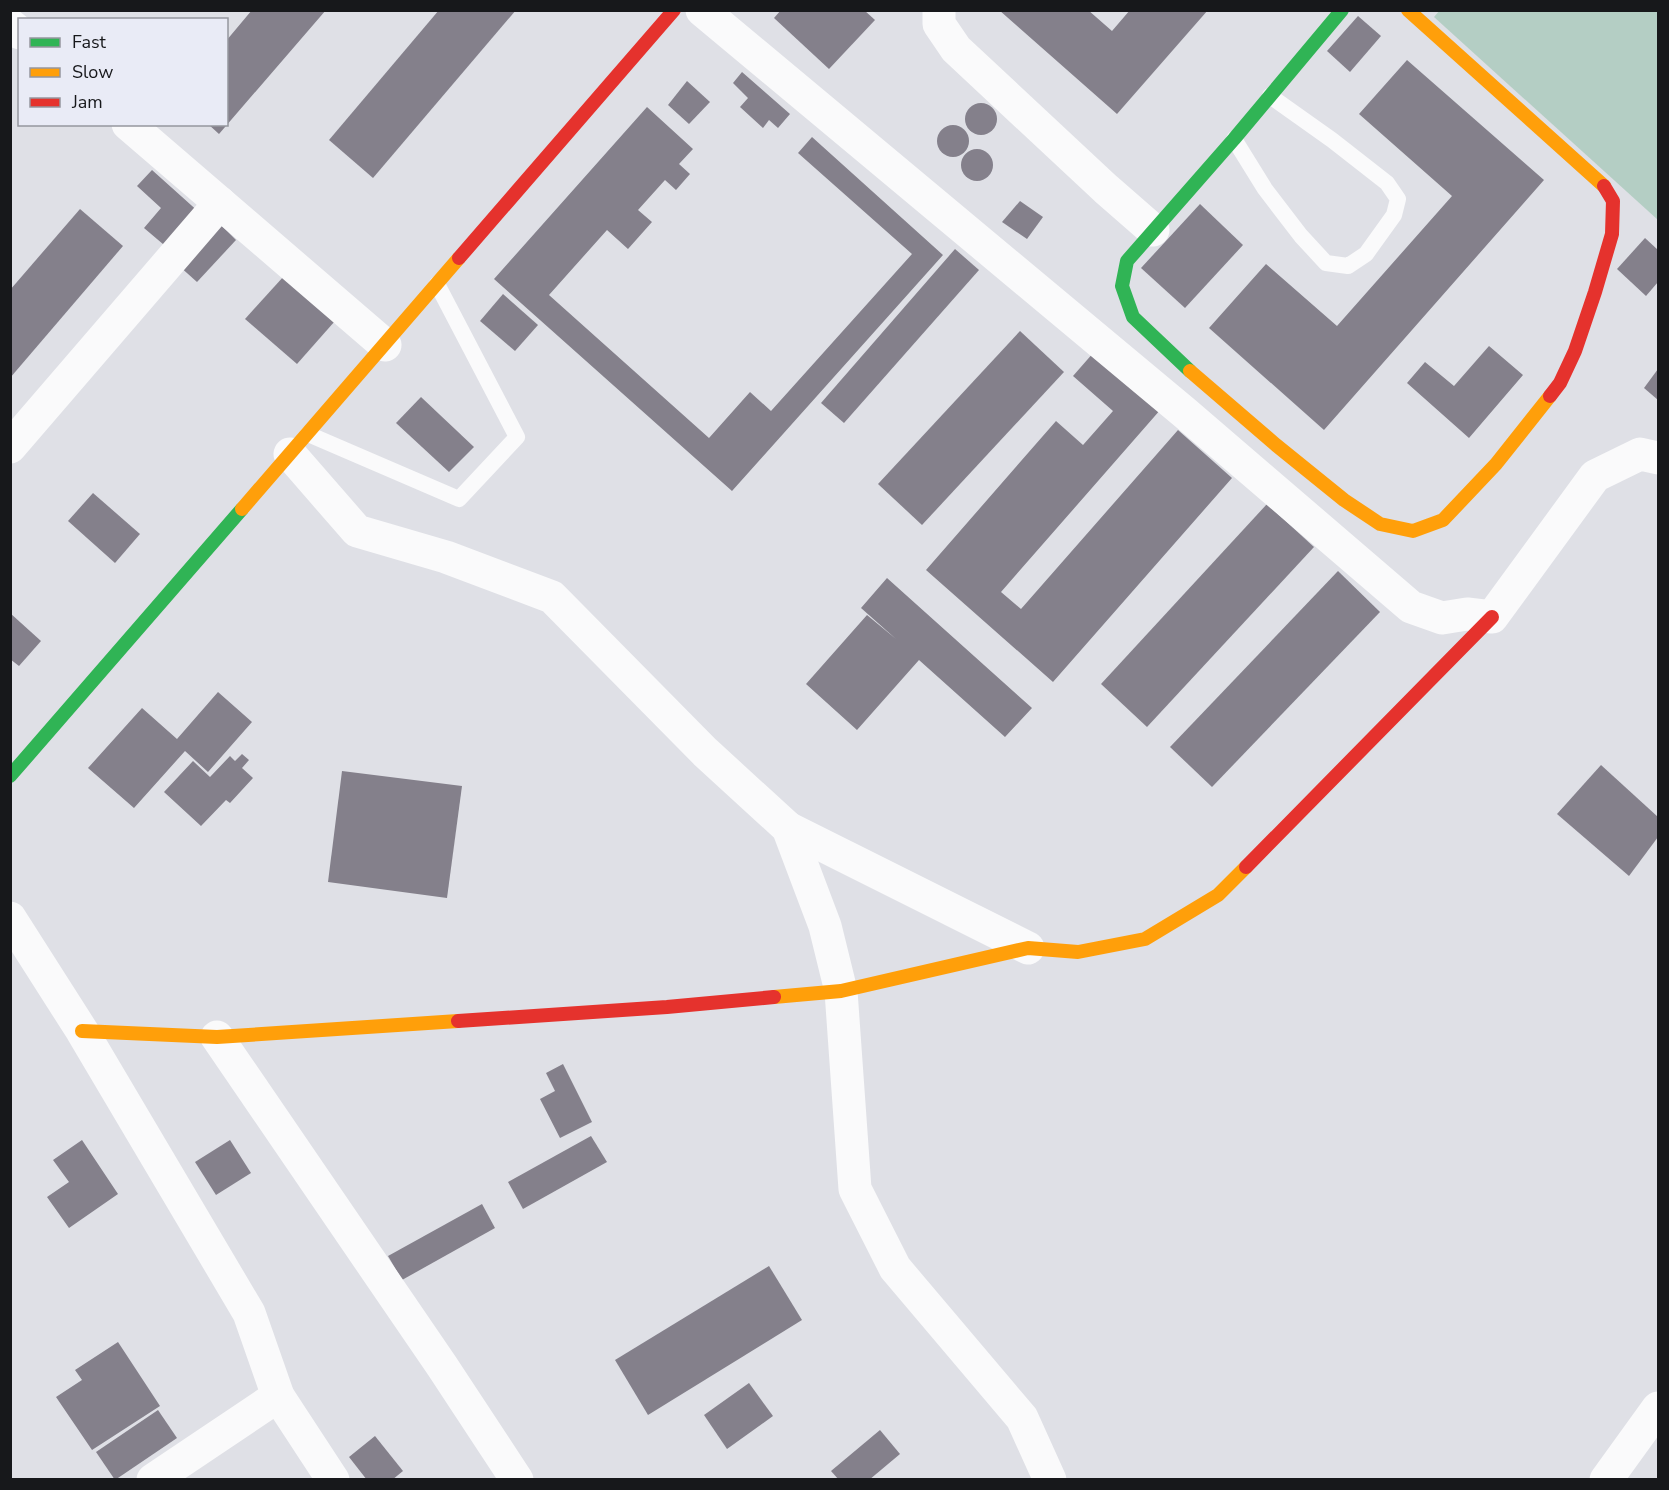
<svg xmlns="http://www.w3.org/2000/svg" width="1669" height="1490" viewBox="0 0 1669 1490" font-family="'Nunito Sans',sans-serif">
	<rect width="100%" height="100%" fill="#dfe0e6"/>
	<!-- green -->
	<path fill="#b4cec4" d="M1440,10L1658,11V220L1434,17Z"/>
	<!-- building -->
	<g fill="#84808b">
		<path d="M252,10H326L219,134L208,124H226V41Z"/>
		<path d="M439,10H516L373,178L329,140Z"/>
		<path d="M781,10H864L875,20L829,69L774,18Z"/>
		<path d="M999,10H1088L1112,31L1130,10H1208L1117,114Z"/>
		<path d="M1358,16L1381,36L1350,72L1327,51Z"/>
		<path d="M1407,60L1544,180L1324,430L1209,328L1266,264L1337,326L1452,196L1359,114Z"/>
		<path d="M742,72L790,114L778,128L769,120L763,128L740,107L748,98L733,83Z"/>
		<path d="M687,81L710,102L689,124L668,105Z"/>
		<circle cx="981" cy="119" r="16"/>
		<path d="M647,107L693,149L679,164L690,174L676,190L665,180L638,210L652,222L628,249L607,230L549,295L709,438L750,392L771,411L912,254L798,153L812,137L943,255L732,491L494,279Z"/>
		<circle cx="953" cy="141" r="16"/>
		<circle cx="977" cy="165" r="16"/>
		<path d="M152,170L201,214L170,250L144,228L161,208L137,186Z"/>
		<path d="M1020,201L1043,217L1027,239L1002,222Z"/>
		<path d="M1200,204L1243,245L1185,308L1141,268Z"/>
		<path d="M80,209L123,246L10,378V290Z"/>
		<path d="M218,222L236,240L197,282L178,265Z"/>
		<path d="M1645,238L1658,250V282L1646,296L1617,269Z"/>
		<path d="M955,249L979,270L844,423L821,403Z"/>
		<path d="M284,276L335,321L297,364L245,319Z"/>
		<path d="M503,294L538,325L515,351L480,321Z"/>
		<path d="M1020,331L1064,372L922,525L878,484Z"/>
		<path d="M1489,346L1523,375L1469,438L1407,383L1425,362L1454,386Z"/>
		<path d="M1094,352L1161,409L1001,592L1021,609L1178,430L1232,478L1053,682L926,570L1056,421L1083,445L1113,411L1073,376Z"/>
		<path d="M1658,369V400L1644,388Z"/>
		<path d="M421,397L474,447L449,472L396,423Z"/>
		<path d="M93,493L140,534L115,563L68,521Z"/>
		<path d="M1267,504L1314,547L1147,727L1101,684Z"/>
		<path d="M1338,571L1380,612L1212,787L1170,747Z"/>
		<path d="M887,578L1032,708L1005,737L919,660L857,730L806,684L867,615L896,639L861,608Z"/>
		<path d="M10,613L41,641L19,666L10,659Z"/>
		<path d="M218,692L252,722L208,772L185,751L134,808L88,768L142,708L177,739Z"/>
		<path d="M242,754L249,760L242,768L253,778L230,803L226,800L201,826L164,792L193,761L210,777L230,756L235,761Z"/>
		<path d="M1601,765L1658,817V837L1629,876L1557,814Z"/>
		<path d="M342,771L462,786L447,898L328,882Z"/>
		<path d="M563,1064L592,1122L560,1138L540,1099L555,1091L546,1073Z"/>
		<path d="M591,1136L607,1162L523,1209L508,1182Z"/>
		<path d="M82,1140L118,1194L69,1228L47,1197L69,1182L53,1160Z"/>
		<path d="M230,1140L251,1173L216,1195L195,1162Z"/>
		<path d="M482,1204L495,1228L402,1280L388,1256Z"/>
		<path d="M769,1266L802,1320L648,1415L615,1360Z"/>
		<path d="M118,1342L160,1406L92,1450L56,1397L82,1380L75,1370Z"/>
		<path d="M749,1383L773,1416L727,1449L704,1415Z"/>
		<path d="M158,1410L177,1438L115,1480L96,1452Z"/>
		<path d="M880,1430L900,1454L869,1480H839L831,1471Z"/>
		<path d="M375,1436L403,1471L392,1480H367L349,1457Z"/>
	</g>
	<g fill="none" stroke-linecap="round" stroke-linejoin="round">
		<!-- lane -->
		<g stroke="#fafafb" stroke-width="16">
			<path d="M1234,139L1265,189L1301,236L1326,263L1348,266L1366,254L1394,215L1398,199L1387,183L1332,140L1270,96"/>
			<path d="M308,434L459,499L517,437L437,284"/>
		</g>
		<!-- street -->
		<g stroke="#fafafb" stroke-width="33">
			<path d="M702,10L1185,413L1411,607L1442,618L1467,614L1492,617L1595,476L1640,454L1658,458"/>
			<path d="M939,10V24L956,49L1106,189L1153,230"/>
			<path d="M10,25L20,33"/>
			<path d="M128,124L385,345"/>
			<path d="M10,447L220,203"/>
			<path d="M290,454L357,531L446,557L552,597L705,752L788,828L825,926L841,991L855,1189L895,1268L1022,1418L1050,1480"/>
			<path d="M788,828L1028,948"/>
			<path d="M10,918L82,1031L249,1313L278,1396L333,1480"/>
			<path d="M217,1037L442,1366L517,1480"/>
			<path d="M153,1480L278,1396"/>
			<path d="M1606,1480L1658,1408"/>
		</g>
		<!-- fast -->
		<g stroke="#30b455" stroke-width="14">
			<path d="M1190,371L1133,317L1122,286L1127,261L1234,139L1342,10"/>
			<path d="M10,776L242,509"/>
		</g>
		<!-- slow -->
		<g stroke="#ff9f0a" stroke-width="14">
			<path d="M1408,10L1604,186"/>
			<path d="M1190,371L1276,445L1344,500L1380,524L1413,531L1443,520L1496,464L1550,396"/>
			<path d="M242,509L459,258"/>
			<path d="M774,997L841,991L1028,948L1078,952L1145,939L1218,895L1246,867"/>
			<path d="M82,1031L217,1037L458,1021"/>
		</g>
		<!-- jam -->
		<g stroke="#e5322d" stroke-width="14">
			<path d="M459,258L674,10"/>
			<path d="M1550,396L1560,383L1575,351L1595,292L1612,234L1613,201L1604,186"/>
			<path d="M1246,867L1492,617"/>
			<path d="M458,1021L667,1007L774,997"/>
		</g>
	</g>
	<!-- border -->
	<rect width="1669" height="1490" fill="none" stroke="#17181b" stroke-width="24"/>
	<!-- legend -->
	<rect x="18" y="18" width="210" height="108" fill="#e9ebf6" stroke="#95979e" stroke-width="1.5"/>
	<rect x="30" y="38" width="30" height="9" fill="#30b455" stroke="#95979e" stroke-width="1.5"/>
	<text x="72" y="48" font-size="18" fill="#17181b">Fast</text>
	<rect x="30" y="68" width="30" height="9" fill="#ff9f0a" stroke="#95979e" stroke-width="1.5"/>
	<text x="72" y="78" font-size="18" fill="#17181b">Slow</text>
	<rect x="30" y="98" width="30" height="9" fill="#e5322d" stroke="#95979e" stroke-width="1.5"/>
	<text x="72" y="108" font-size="18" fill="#17181b">Jam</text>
</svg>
